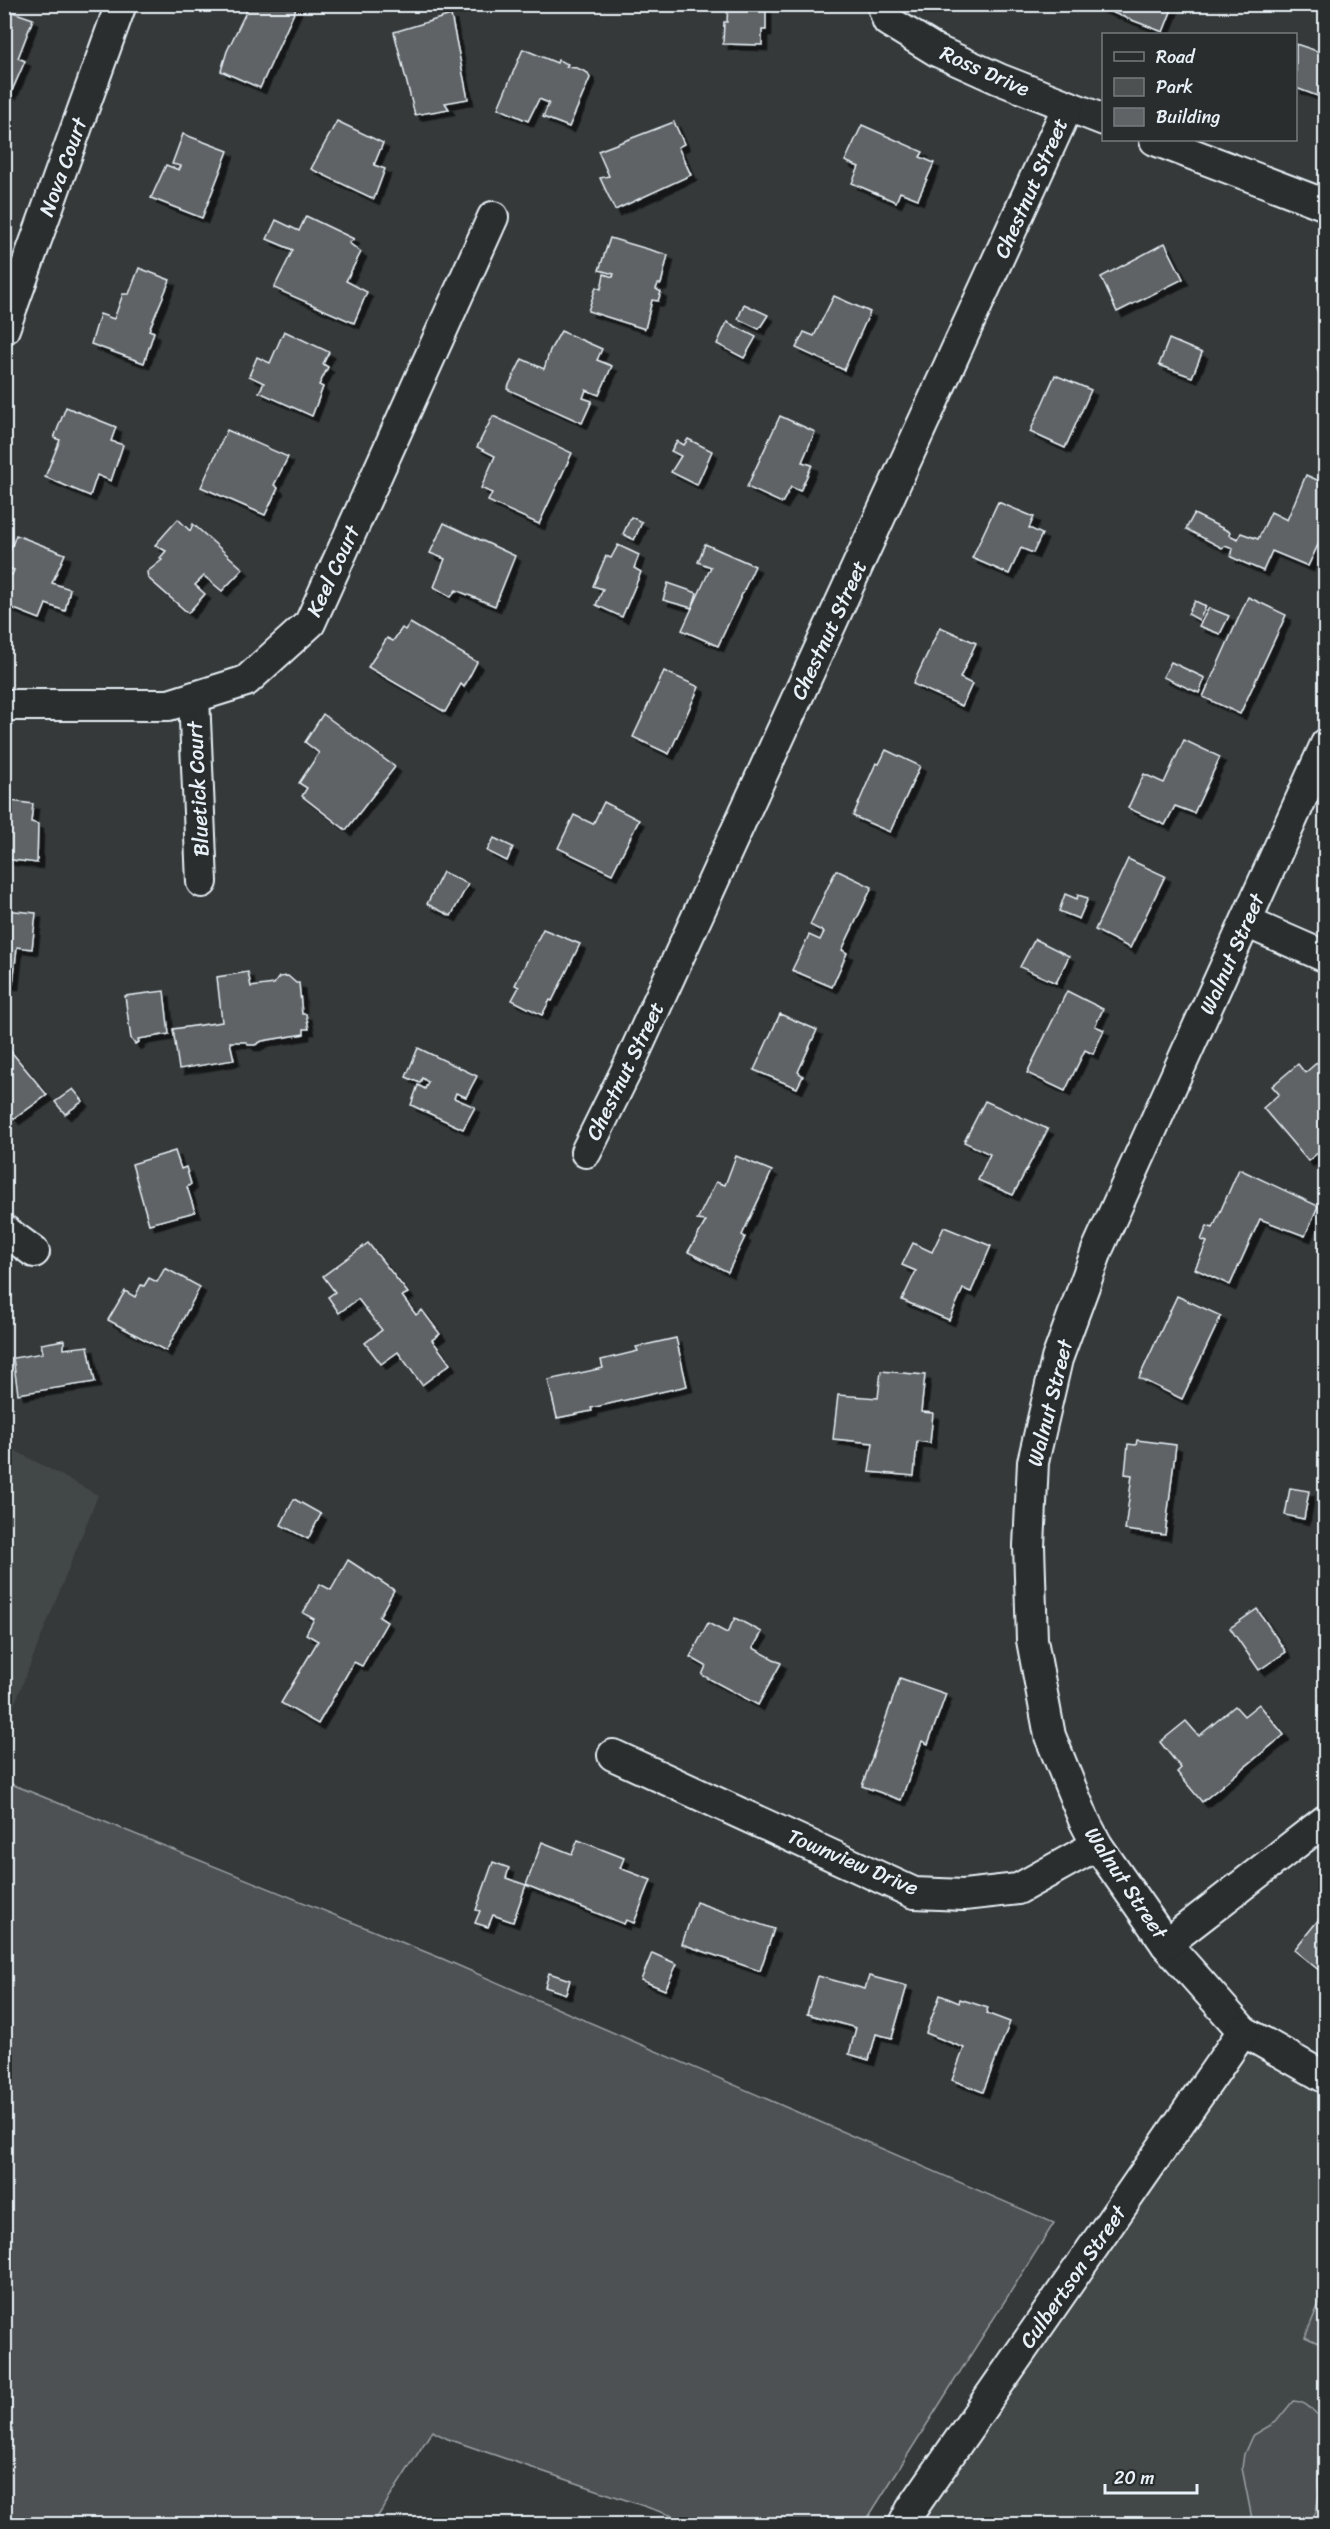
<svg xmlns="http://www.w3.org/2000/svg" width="1330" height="2529" viewBox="0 0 1330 2529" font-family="Sriracha,sans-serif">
	<defs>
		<filter id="shadow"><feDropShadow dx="5.5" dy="5.5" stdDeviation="0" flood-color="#0009"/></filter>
	</defs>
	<rect width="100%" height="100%" fill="#35393a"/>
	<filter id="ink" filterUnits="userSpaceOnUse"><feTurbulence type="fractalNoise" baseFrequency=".0167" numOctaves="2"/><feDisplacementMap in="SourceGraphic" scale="12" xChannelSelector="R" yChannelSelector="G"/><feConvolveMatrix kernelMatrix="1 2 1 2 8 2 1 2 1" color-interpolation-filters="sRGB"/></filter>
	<g filter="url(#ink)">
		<!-- built -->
		<g fill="#424647">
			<path d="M5,1445L98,1495L5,1728Z"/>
			<path d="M1243,2031L1325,2078V2524H904Z"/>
		</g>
		<!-- green -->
		<g fill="#4d5152" stroke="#9aa1a5" stroke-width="1.5">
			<path d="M4,1781L443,1959L1054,2223L864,2524H696L448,2439L432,2431L373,2524H5Z"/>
			<path d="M1325,2289V2346L1305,2337Z"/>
			<path d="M1293,2401C1309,2401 1312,2414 1325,2419V2448L1318,2482L1319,2495L1316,2512L1310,2524H1253L1242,2468L1244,2454L1252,2436L1276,2422Z"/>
		</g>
		<!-- building -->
		<g fill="#5f6365" stroke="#e8f1f8" stroke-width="1.5" filter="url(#shadow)">
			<path d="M256,4H298L260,88L221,71L227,51L249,6L254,8Z"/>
			<path d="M728,4H766V30H762V45L723,44L724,22H727Z"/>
			<path d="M1090,4H1174L1163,32Z"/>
			<path d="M4,9L33,19L18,58L25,61L11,93L4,90Z"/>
			<path d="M451,15L468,99L445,103L449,109L415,115L394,32Z"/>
			<path d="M1296,44L1326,54V91L1323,98L1296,88Z"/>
			<path d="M523,49L557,63L558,60L568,64L566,67L577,68L588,73L590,78L569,127L543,117L549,103L539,99L528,121L498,108Z"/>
			<path d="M337,121L383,143L374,165L385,169L374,199L311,169Z"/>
			<path d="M674,122L684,144L678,147L691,175L615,210L600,178L609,176L598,151Z"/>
			<path d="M862,125L923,152L920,157L934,163L918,199L900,192L896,202L852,183L859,167L845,161Z"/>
			<path d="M183,134L228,151L202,218L151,198L166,165L179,170L181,166L172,164Z"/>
			<path d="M306,216L354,239L349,243L361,252L346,281L367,292L354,323L274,288L293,250L267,239L276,220L299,231Z"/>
			<path d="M610,238L668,255L661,284H658L656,289L661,292L658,301L652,300L645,329L588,311L596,287L601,289L604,274L613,277L614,274L599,270Z"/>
			<path d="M1165,243L1183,279L1117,312L1101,277Z"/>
			<path d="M139,268L170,280L149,330L154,332L144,363L91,344L100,314L114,319L123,294H129Z"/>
			<path d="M834,296L870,312L844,370L796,348L804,332L814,336Z"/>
			<path d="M744,304L768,315L759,329L738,319Z"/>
			<path d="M727,322L756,337L744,358L717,344Z"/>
			<path d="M284,331L329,352L323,364L328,367L319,385L323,387L312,416L259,392L264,383L249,376L257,357L270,363Z"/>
			<path d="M561,331L602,349L597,360L612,366L599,395L586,390L583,398L592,401L582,423L507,389L522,359L544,369L550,350Z"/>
			<path d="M1169,339L1202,353L1192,377L1159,365Z"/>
			<path d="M1326,366V378L1321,379L1317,368Z"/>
			<path d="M1055,375L1091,390L1065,448L1030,432Z"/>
			<path d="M66,407L116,427L111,441L123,445L111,481L97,475L90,496L45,477L60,440L54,438Z"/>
			<path d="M493,416L572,453L539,524L488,501L492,493L481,488L495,456L477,447Z"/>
			<path d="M780,416L815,432L802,462L812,465L800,491L791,487L782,503L747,487Z"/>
			<path d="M227,430L288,457L274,485L278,488L265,515L201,487Z"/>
			<path d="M688,439L712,451L697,485L671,472L681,456L671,451L677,441L684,445Z"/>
			<path d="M1306,475L1326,484V528L1308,566L1272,551L1263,571L1231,557L1233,549L1225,546L1222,548L1186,529L1194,514L1230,532L1229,535L1238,539L1241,533L1258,539L1271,512L1287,520Z"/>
			<path d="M998,502L1034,517L1029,528L1042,534L1033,553L1021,548L1009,574L972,558Z"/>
			<path d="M631,517L642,522L634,540L623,534Z"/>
			<path d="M178,519L190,531L193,524L243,569L222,591L204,576L195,585L205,594L188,613L148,578L147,572L162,560L160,558L166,551L155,545Z"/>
			<path d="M444,523L515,556L495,606L456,590L451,597L434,587L445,559L430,553Z"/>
			<path d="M16,535L65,554L52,583L70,589L65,611L46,604L40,619L4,605V580L7,573L12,575L14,570L4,566Z"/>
			<path d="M705,544L755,566L718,646L682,630L711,567L698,562Z"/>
			<path d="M618,545L639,555L634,568L641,572L622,617L596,605L603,589L593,586L606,556L611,558Z"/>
			<path d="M668,583L697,593L692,608L663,600Z"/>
			<path d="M1248,597L1286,615L1240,714L1203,697Z"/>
			<path d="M1195,601L1206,606L1199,620L1188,614Z"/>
			<path d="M1209,608L1229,616L1220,634L1199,626Z"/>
			<path d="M410,623L477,662L464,687L461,684L445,712L368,667L387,638L393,641L402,628L405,630Z"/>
			<path d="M940,627L976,643L960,678L972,684L962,706L913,684Z"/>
			<path d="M1171,662L1205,678L1199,693L1163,677Z"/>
			<path d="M664,671L699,687L669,754L633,737Z"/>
			<path d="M323,714L395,767L346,830L302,796L307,788L299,783L319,753L305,742Z"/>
			<path d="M1184,740L1220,757L1194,813L1175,806L1165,825L1128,808L1144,774L1164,783Z"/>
			<path d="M886,750L920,766L890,832L853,816L876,763L879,764Z"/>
			<path d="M4,800L33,804L31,822L38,824L37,863L4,859Z"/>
			<path d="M604,802L639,820L612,874L558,848L574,815L593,824Z"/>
			<path d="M494,838L513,847L507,861L487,851Z"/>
			<path d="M1128,859L1165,876L1130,948L1095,930Z"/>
			<path d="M836,870L872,887L842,950L847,953L832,987L792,970L809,935L820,940L824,932L810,925Z"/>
			<path d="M443,872L468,884L451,916L427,904Z"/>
			<path d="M1065,894L1077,899L1078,895L1088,898L1079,919L1059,911Z"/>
			<path d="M4,910L36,913L32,949L17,947L13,984L4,983Z"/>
			<path d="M543,929L580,944L552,1001L550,1000L542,1015L512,1000L519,987L515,985Z"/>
			<path d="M1035,939L1069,956L1056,983L1020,967Z"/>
			<path d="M248,972L251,987L274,984L279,977L288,976L296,983H299L302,1014H306L309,1029H304V1034L262,1041L255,1045H249L246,1042H230L234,1060L179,1069L173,1029L222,1022L217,977Z"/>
			<path d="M164,991L169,1034L138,1039L139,1042L135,1044L131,1039L125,996Z"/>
			<path d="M1067,991L1103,1009L1095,1026L1104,1030L1093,1054L1085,1050L1065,1091L1027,1073Z"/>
			<path d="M780,1014L817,1030L798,1072L803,1076L797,1088L754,1070Z"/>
			<path d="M4,1043L47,1095L14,1119L4,1106Z"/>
			<path d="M418,1048L477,1076L466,1097L456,1093L454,1098L475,1107L463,1129L411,1105L418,1085L425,1089L428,1082L422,1078L420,1083L406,1077Z"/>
			<path d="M1321,1059L1326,1065V1146L1308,1161L1263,1108L1279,1094L1272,1086L1298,1064L1305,1073Z"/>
			<path d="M73,1089L83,1101L65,1114L55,1102Z"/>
			<path d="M985,1101L1048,1129L1013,1195L978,1180L990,1154L964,1142Z"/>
			<path d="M175,1151L181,1169L186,1167L191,1184L187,1187L195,1212L149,1224L132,1164Z"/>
			<path d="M736,1156L772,1171L742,1235L745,1237L728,1272L688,1252L706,1221L697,1220L716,1182L725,1185Z"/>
			<path d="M1239,1169L1318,1206L1305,1236L1260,1219L1230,1285L1195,1269L1207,1242L1201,1240L1207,1226L1213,1228Z"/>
			<path d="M944,1227L991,1246L971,1292L963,1289L949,1320L902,1300L916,1271L902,1265L913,1243L932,1252Z"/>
			<path d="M368,1243L408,1293L402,1296L416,1315L422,1310L440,1334L432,1340L450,1364L422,1385L398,1352L381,1364L365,1343L382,1330L358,1299L339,1313L328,1297L335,1292L323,1276Z"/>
			<path d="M165,1268L200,1287L166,1351L108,1320L125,1291L135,1297L141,1285L144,1286L149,1278L157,1282Z"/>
			<path d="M1177,1296L1221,1316L1182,1399L1139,1378Z"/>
			<path d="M676,1338L687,1386L591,1408L592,1411L557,1418L548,1380L603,1368L601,1360L638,1351L636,1347Z"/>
			<path d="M64,1340V1349L88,1346L95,1382L18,1394L13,1358L43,1353L41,1344Z"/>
			<path d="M881,1371L925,1375L921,1412L933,1413L930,1443L917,1441L914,1476L869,1472L873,1443L833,1439L838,1395L878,1398Z"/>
			<path d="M1137,1440L1176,1445L1165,1535L1125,1530L1132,1475L1125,1474L1128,1444L1136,1445Z"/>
			<path d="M1290,1488L1309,1491L1304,1519L1285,1515Z"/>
			<path d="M294,1499L321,1514L308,1539L281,1525Z"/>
			<path d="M348,1560L394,1590L379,1617L387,1622L362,1666L354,1662L318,1724L281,1703L318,1641L306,1634L314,1619L303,1613L320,1584L331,1590Z"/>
			<path d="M1257,1609L1286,1652L1259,1670L1230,1628Z"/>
			<path d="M735,1618L762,1632L753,1648L781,1663L758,1705L702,1675L706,1666L690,1657L708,1623L727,1633Z"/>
			<path d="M900,1678L946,1694L928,1744L922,1741L901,1800L862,1786Z"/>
			<path d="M1259,1704L1284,1735L1202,1802L1177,1772L1181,1768L1160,1742L1186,1721L1199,1736L1235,1706L1244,1716Z"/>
			<path d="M578,1840L624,1858L620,1868L651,1880L634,1923L626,1920L624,1924L526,1885L542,1842L572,1854Z"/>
			<path d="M493,1862L509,1868L506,1878L526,1885L513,1922L493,1915L488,1927L475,1923L480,1911L476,1910Z"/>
			<path d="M696,1902L774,1929L760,1971L682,1944Z"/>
			<path d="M1319,1919L1326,1925V1976L1294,1950Z"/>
			<path d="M652,1953L677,1964L665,1990L641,1980Z"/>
			<path d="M549,1973L570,1980L566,1994L545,1987Z"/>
			<path d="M818,1976L865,1989L869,1976L907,1986L892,2038L876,2034L869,2060L849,2054L856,2028L807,2014Z"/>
			<path d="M940,1995L959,2003L960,1999L988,2008L986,2013L1010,2022L983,2092L952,2080L964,2048L926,2033Z"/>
		</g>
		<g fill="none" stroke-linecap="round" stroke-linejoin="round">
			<defs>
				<g id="minor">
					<path d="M882,4L888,21L937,51L999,79L1104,120"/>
					<path d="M1155,140L1326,205"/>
					<path d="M4,329L121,4"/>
					<path d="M194,697L202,882"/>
					<path d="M4,705H169L246,681L310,623L493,217"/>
					<path d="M1326,744L1098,1248L1057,1359L1033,1462L1029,1546L1032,1640L1050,1736L1084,1820L1097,1845L1166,1944L1243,2031L1326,2078"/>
					<path d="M1246,922L1326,957"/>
					<path d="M586,1152L630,1063L1068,106"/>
					<path d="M4,1230L34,1252"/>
					<path d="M613,1755L914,1893L964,1895L1018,1889L1097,1845"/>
					<path d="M1166,1944L1326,1820"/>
					<path d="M904,2524L911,2510L1243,2031"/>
				</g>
			</defs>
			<!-- minor casing -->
			<use href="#minor" stroke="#e8f1f8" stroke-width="34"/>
			<!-- minor -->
			<use href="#minor" stroke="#2a2d2e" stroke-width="30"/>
		</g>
	</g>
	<g text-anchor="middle" stroke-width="4.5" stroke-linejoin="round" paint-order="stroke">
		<!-- street labels -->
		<g font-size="21" fill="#e8f1f8" stroke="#2a2d2e">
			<text transform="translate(985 71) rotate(24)" y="7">Ross Drive</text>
			<text transform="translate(63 167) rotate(-70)" y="7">Nova Court</text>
			<text transform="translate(1031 188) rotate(-66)" y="7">Chestnut Street</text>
			<text transform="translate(333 571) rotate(-65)" y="7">Keel Court</text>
			<text transform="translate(829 630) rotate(-65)" y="7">Chestnut Street</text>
			<text transform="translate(198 789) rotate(-93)" y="7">Bluetick Court</text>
			<text transform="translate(1232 954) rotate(-66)" y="7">Walnut Street</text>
			<text transform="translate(625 1071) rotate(-64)" y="7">Chestnut Street</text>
			<text transform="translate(1050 1403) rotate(-76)" y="7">Walnut Street</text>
			<text transform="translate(853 1862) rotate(23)" y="7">Townview Drive</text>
			<text transform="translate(1126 1883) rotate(56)" y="7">Walnut Street</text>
			<text transform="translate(1073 2277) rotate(-55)" y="7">Culbertson Street</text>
		</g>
	</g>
	<!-- margin -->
	<rect width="1330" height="2529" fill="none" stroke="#2a2d2e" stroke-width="24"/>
	<rect x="12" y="12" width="1306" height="2505" fill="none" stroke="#e8f1f8" stroke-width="2" filter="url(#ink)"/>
	<!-- legend -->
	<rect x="1102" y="33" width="195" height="108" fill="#2a2d2e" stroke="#767b7f" stroke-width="1.5"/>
	<rect x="1114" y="52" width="30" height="9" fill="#2a2d2e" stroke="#767b7f" stroke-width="1.5"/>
	<text x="1156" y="63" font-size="18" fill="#e8f1f8">Road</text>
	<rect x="1114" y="78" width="30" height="18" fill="#4d5152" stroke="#767b7f" stroke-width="1.5"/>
	<text x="1156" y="93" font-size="18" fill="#e8f1f8">Park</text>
	<rect x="1114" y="108" width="30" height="18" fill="#5f6365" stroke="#767b7f" stroke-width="1.5"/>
	<text x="1156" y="123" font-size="18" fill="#e8f1f8">Building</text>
	<!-- scale -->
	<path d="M1105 2484v9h92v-9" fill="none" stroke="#e8f1f8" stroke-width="3"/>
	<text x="1114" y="2484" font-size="18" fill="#e8f1f8" stroke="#2a2d2e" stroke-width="4.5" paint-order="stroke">20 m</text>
</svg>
